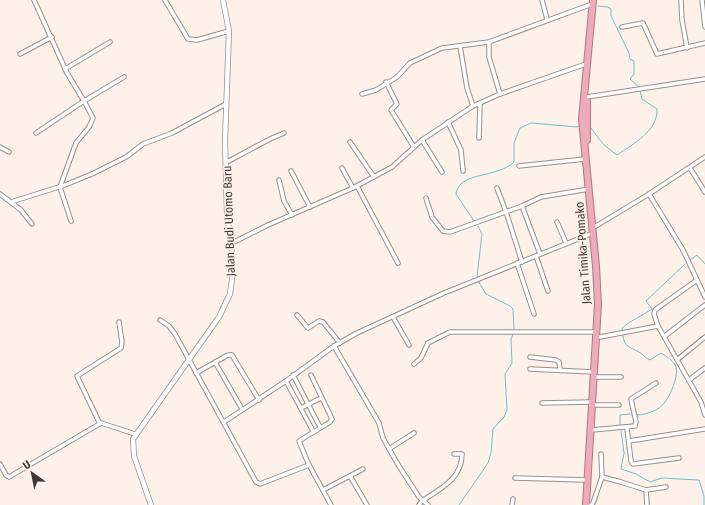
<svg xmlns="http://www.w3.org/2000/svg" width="705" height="505" viewBox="0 0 705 505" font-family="'Fira Sans Condensed',sans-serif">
	<rect width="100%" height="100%" fill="#fef1e9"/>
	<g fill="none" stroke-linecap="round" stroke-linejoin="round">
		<!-- stream -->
		<g stroke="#6ac1c8" stroke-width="1">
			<path d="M598,6L608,7L611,9V16L629,53L630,59L634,61V74L630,79L640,88"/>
			<path d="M590,127L604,145L617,155C633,144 658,131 657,109L642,99L640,91"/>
			<path d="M474,221L456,194C459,171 496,179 514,162V143L520,128L531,123L577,127L579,126"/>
			<path d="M690,260L697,255L705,264"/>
			<path d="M477,277L482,234L478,226"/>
			<path d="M478,281L486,294L510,306L513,309L514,331"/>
			<path d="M623,330L622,328C631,320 642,316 652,309L646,301L685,264"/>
			<path d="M623,336C624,347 630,347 639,352C643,354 645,358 650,360L661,353C666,356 674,361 676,367C679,375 670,396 665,402C660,410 646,415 637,415"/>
			<path d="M620,425V415L631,414"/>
			<path d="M621,431L624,453L621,469L636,474L650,482L662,478L699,480L704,496V505"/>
			<path d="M459,505L488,463L491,453L493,429L504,417L507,410L505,374L512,363L511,339L513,334"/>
		</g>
		<defs>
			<g id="minor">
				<path d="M34,0L67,73L84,101L124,77"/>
				<path d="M165,0L188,39L197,40L229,31"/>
				<path d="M542,0L547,19"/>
				<path d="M681,0L682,20L687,48"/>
				<path d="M702,0L705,27"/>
				<path d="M622,27L643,23L657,54L705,43"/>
				<path d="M489,42V57L500,94"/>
				<path d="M460,46L467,88L473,106"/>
				<path d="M20,54L52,37"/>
				<path d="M65,69L110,42"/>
				<path d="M386,82L397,104L391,110L414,147"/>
				<path d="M362,94L376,90L397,77L410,63L442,48L489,42L592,4"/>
				<path d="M587,97L705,79"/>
				<path d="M448,122L461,150L463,171"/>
				<path d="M36,133L84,101L93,118L89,127L76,143L60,187L71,221"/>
				<path d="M479,138L480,103"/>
				<path d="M422,140L442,172"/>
				<path d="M350,142L374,177"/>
				<path d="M0,147L9,152"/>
				<path d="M227,162L270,139L284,133"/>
				<path d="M519,166L585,159"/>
				<path d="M342,168L353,188"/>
				<path d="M690,168L705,192"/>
				<path d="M291,171L310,207"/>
				<path d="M279,180L284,201L292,215"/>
				<path d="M357,186L398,263"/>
				<path d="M497,188L506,212L522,262"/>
				<path d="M0,194L21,210L32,224"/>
				<path d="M649,194L683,250L705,297"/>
				<path d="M426,198L432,217L443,231L450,232L522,206L541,197L589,189"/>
				<path d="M11,202L65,185L92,174L126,157L143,144L172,133L226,104"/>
				<path d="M522,206L540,254"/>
				<path d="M557,222L566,243"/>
				<path d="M596,226L649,194L705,157"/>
				<path d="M230,244L268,225L353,188L392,167L422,140L473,106L500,94L586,64"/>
				<path d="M536,256L548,291"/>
				<path d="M517,263L534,314"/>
				<path d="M297,315L308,328L319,321L323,322L340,343"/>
				<path d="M393,317L409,345"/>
				<path d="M160,320L169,326L175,334L256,482L260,484L309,465"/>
				<path d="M658,326L654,314L655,310L697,280"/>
				<path d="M665,336L705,305"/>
				<path d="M600,337L658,326L701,402L705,415"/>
				<path d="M334,346L379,423L383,438L397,463L419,497L428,505"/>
				<path d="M530,357L556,360L559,362L560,369"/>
				<path d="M678,359L705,337"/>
				<path d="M215,362L242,409"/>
				<path d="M414,364L421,358L428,343L450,332H597"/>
				<path d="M530,369L594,372"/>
				<path d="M196,373L228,355H232L259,400"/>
				<path d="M293,375L320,427"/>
				<path d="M311,375L332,419L330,422L299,441L308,463L331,505"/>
				<path d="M597,377H621"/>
				<path d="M689,380L705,368"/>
				<path d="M542,403L591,402"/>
				<path d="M595,405H619"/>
				<path d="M301,408L321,398"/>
				<path d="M224,422L286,381"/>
				<path d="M100,424L77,376L121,348L122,342L119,322"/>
				<path d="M627,428L631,461L633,464L679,458"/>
				<path d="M592,430L635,426L636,422L631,399L656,383"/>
				<path d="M313,431L286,381L334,346L357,333L444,293L593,233"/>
				<path d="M629,441L705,429"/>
				<path d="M389,449L414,433"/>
				<path d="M0,464L6,475L9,477L101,423L135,434"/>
				<path d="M350,476L367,505"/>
				<path d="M602,477L621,482L646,490"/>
				<path d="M515,478L587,480"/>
				<path d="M323,490L363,469"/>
				<path d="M419,505L422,501C440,489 462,479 462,454H454"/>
				<path d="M512,505L513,499"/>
				<path d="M591,505L593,503L602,477L601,454"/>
				<path d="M647,505L646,490L666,487"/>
			</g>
			<path id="tertiary" d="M151,505L134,456L133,439L219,317L230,294L232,279V252L227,214L225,141L229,31L223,0"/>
			<g id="trunk">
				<path d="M587,101V140"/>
				<path d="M586,505L598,304L596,266L582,119L593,0"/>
			</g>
		</defs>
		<!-- minor casing -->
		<use href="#minor" stroke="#9b8f88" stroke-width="5.5"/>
		<!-- tertiary casing -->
		<use href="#tertiary" stroke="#9b8f88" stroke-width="6"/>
		<!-- trunk casing -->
		<use href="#trunk" stroke="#ae7782" stroke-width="8"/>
		<!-- minor -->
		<use href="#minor" stroke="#fff" stroke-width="3.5"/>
		<!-- tertiary -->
		<use href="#tertiary" stroke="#fff" stroke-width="4.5"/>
		<!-- trunk -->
		<use href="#trunk" stroke="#eeacbb" stroke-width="6"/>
	</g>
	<g text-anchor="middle" stroke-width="3" stroke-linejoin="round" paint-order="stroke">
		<!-- street labels -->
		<g font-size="12" fill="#3f3a37" stroke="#fef1e9">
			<text transform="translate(229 221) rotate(-92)" y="4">Jalan Budi Utomo Baru</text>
			<text transform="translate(583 253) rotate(-94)" y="4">Jalan Timika-Pomako</text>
		</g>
	</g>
	<!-- north arrow -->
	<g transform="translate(32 473) rotate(327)" stroke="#fef1e9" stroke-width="3" paint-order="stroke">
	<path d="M0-3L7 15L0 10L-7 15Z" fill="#3f3a37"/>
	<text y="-6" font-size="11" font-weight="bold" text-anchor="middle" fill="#3f3a37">U</text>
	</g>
</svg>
